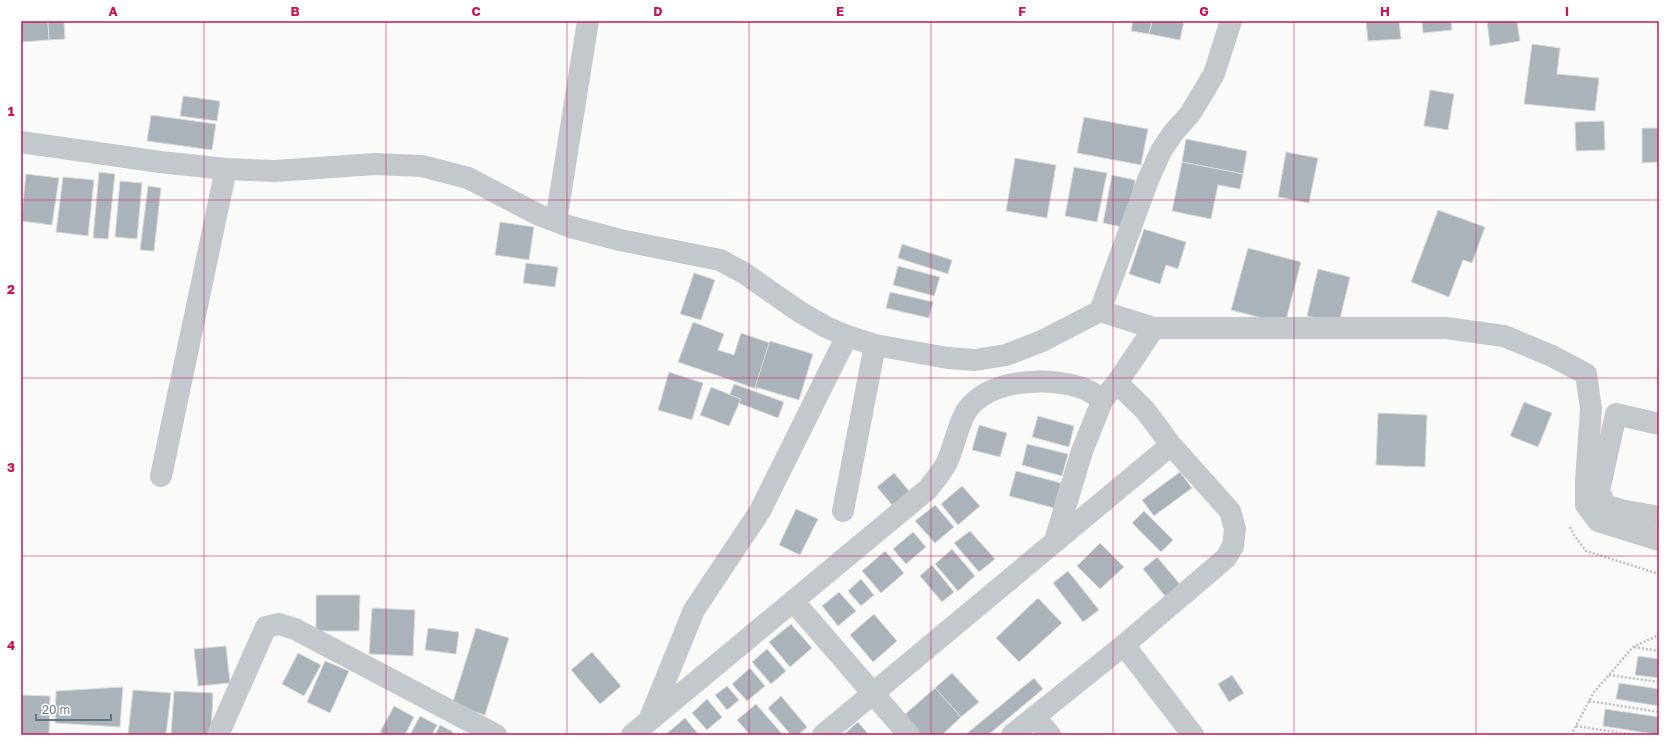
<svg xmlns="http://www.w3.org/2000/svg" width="1680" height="756" viewBox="0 0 1680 756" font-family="'Golos Text',sans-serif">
	<rect width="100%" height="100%" fill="#fafaf8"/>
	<!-- building -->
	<g fill="#aab3b9" stroke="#dcdcda">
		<path d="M21,21H48L49,40L22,42Z"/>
		<path d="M48,21H64L65,39L49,40Z"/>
		<path d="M1133,21H1152L1149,34L1131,31Z"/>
		<path d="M1152,21H1184L1180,40L1149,34Z"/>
		<path d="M1366,21H1399L1401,39L1368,41Z"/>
		<path d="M1422,21H1451L1452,30L1423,33Z"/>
		<path d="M1487,21H1517L1520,41L1490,46Z"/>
		<path d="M1532,44L1560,48L1557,74L1599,78L1595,111L1524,104Z"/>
		<path d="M1430,90L1454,94L1448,130L1424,126Z"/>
		<path d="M183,96L220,101L217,121L180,116Z"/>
		<path d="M151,115L216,124L212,150L147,141Z"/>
		<path d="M1084,117L1148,129L1141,165L1077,153Z"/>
		<path d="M1604,121L1605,150L1576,151L1575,122Z"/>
		<path d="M1642,128H1659V162L1642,163Z"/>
		<path d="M1186,139L1247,151L1243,174L1182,162Z"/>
		<path d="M1286,152L1318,158L1309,203L1278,197Z"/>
		<path d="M1015,158L1056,165L1047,218L1006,211Z"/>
		<path d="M1182,162L1243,174L1240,189L1218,185L1211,219L1172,211Z"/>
		<path d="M1074,167L1107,173L1097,222L1065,216Z"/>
		<path d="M99,172L115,174L108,239L93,238Z"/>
		<path d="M26,174L59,178L52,225L21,221Z"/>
		<path d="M1112,175L1135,180L1127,228L1103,223Z"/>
		<path d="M63,177L94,180L88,236L56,232Z"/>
		<path d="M120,181L142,183L137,239L115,237Z"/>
		<path d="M148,186L161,188L154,251L140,250Z"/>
		<path d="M1438,210L1485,227L1472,263L1463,260L1449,297L1411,282Z"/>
		<path d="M500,222L534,227L529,260L495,255Z"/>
		<path d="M1144,229L1186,242L1178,269L1166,265L1160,284L1129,274Z"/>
		<path d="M902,244L952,260L948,274L898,258Z"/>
		<path d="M1248,248L1301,262L1285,324L1231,310Z"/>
		<path d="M526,263L558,267L555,287L523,283Z"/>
		<path d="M898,266L940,277L934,296L893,285Z"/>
		<path d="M1318,269L1350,277L1339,323L1307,316Z"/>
		<path d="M694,273L715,280L701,320L680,314Z"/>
		<path d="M890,292L933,302L929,318L886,308Z"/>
		<path d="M693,322L724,334L718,350L734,355L741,333L773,344L757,389L678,362Z"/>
		<path d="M770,341L813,354L799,400L755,387Z"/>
		<path d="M669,372L703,383L692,420L658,410Z"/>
		<path d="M734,384L784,402L778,418L728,399Z"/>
		<path d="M711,387L741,399L729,426L700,415Z"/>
		<path d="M1524,402L1552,413L1538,447L1510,436Z"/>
		<path d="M1378,413L1427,415L1425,467L1376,465Z"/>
		<path d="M1038,416L1074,426L1069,447L1032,437Z"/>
		<path d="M979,425L1007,433L1000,457L972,450Z"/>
		<path d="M1027,444L1068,454L1062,476L1022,465Z"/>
		<path d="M1016,471L1061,483L1054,508L1009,496Z"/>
		<path d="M1180,472L1192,488L1154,516L1142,500Z"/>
		<path d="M894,473L910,492L892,505L877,487Z"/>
		<path d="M962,486L980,506L958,525L941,504Z"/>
		<path d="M935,505L954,527L935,543L915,521Z"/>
		<path d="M796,509L818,519L800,555L779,545Z"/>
		<path d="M1144,511L1173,540L1161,552L1132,523Z"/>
		<path d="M970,531L995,559L979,572L954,543Z"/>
		<path d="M913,532L926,547L906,564L893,549Z"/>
		<path d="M1100,543L1124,567L1100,589L1077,566Z"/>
		<path d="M952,549L975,576L958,591L935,564Z"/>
		<path d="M885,551L904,573L881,593L862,571Z"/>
		<path d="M1157,557L1184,589L1169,601L1143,569Z"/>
		<path d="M932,565L954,592L942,602L920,576Z"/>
		<path d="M1068,571L1099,610L1083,622L1053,583Z"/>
		<path d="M861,579L874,595L861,606L848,591Z"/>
		<path d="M839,592L856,611L838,626L822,606Z"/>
		<path d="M316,595H360L359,631H316Z"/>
		<path d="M1038,598L1062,623L1019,662L996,638Z"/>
		<path d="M372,608L415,610L413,656L369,654Z"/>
		<path d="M874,614L897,641L873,662L850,635Z"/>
		<path d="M791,624L812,648L790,667L769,642Z"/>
		<path d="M428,628L459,632L456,654L425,650Z"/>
		<path d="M476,628L509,638L485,715L452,705Z"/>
		<path d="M226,646L230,683L198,686L194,649Z"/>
		<path d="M767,649L786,671L771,684L752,662Z"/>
		<path d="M592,652L621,686L600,704L571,670Z"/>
		<path d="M298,653L321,665L304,696L282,684Z"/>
		<path d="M1638,656L1659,659V678L1635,675Z"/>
		<path d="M325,661L349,671L330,713L307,702Z"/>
		<path d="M750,668L765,686L747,701L732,684Z"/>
		<path d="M952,673L979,702L961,717L935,688Z"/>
		<path d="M1232,675L1244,693L1229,702L1218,684Z"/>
		<path d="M1034,678L1043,689L988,735H965Z"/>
		<path d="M1619,683L1659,689V706L1616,699Z"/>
		<path d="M727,686L739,700L727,710L715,695Z"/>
		<path d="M123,687L120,727L55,723L56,691Z"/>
		<path d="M935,688L961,717L942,735H920L903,716Z"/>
		<path d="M133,690L171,693L166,735H128Z"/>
		<path d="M174,691L213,693L211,735H171Z"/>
		<path d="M21,695L50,696L49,735H21Z"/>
		<path d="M781,696L807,727L798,735H791L768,708Z"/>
		<path d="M707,699L722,717L707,730L692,713Z"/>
		<path d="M756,704L783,735H750L737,720Z"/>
		<path d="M394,706L414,717L405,735H385L380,732Z"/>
		<path d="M1605,709L1659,717V735L1603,726Z"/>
		<path d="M420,716L437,725L432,735H410Z"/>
		<path d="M685,718L699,735H665Z"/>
		<path d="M858,722L869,735H843Z"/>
		<path d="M440,725L453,732L451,735H435Z"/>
	</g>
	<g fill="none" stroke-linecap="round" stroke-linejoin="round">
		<!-- path -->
		<g stroke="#bbbfc2" stroke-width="2.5" stroke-dasharray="2 2" stroke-linecap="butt">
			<path d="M1570,527L1574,535L1586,551L1659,574"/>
			<path d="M1634,647L1659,651"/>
			<path d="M1609,675L1659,682"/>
			<path d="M1589,701L1659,712"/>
			<path d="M1576,726L1635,735"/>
			<path d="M1571,735L1594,692L1609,675L1633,647L1659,635"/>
		</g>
		<!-- minor -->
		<g stroke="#c3c8cc" stroke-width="22">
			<path d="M21,142L160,162L226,169L275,171L375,164L422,166L468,178L539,215L571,227L620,240L720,260L744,273L800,312L826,327L847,336L875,345L948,358L975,360L1006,355L1042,341L1100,311L1154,328H1446L1504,336L1552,356L1586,374L1591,409L1586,481V505L1598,521L1659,540"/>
			<path d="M556,221L588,21"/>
			<path d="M1100,311L1148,180L1161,151L1173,133L1190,114L1214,74L1231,21"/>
			<path d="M1659,424L1616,414L1599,491L1606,506L1621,510L1659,517"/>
			<path d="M161,476L226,169"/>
			<path d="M843,511L875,345"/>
			<path d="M1055,541L1082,451L1103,399L1117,383L1154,328"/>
			<path d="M794,602L909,735"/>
			<path d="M1124,645L1193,735"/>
			<path d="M1035,717L1050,735"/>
			<path d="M650,718L694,610L760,511L847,336"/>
			<path d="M218,735L266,627L279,624L295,629L496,735"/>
			<path d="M632,735L928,489C934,481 941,473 946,464C954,449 958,423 967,410C990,379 1044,377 1079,387C1087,389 1095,395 1103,399"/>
			<path d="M823,735L1171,445"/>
			<path d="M1012,735L1124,645L1226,558L1233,546L1235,529L1230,511L1171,445L1145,410L1117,383"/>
		</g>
	</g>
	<!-- grid -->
	<path fill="none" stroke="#c2185b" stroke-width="1" stroke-opacity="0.55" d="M204,21V735M386,21V735M567,21V735M749,21V735M931,21V735M1113,21V735M1294,21V735M1476,21V735M21,200H1659M21,378H1659M21,556H1659"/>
	<!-- border -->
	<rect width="1680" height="756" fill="none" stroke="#ffffff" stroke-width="44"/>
	<!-- scale -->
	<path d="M36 714v6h75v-6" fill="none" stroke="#657683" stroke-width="2"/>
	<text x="42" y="714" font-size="12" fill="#657683" stroke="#ffffff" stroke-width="3" paint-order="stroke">20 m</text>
	<rect x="22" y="22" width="1636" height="712" fill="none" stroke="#c2185b" stroke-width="1.5"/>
	<g font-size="13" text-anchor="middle" font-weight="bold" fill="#c2185b">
		<text x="113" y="16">A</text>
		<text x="295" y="16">B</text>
		<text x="476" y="16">C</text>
		<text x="658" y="16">D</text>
		<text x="840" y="16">E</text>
		<text x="1022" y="16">F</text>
		<text x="1204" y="16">G</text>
		<text x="1385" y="16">H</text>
		<text x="1567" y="16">I</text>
		<text x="11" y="116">1</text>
		<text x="11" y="294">2</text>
		<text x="11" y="472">3</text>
		<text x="11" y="650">4</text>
	</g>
</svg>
